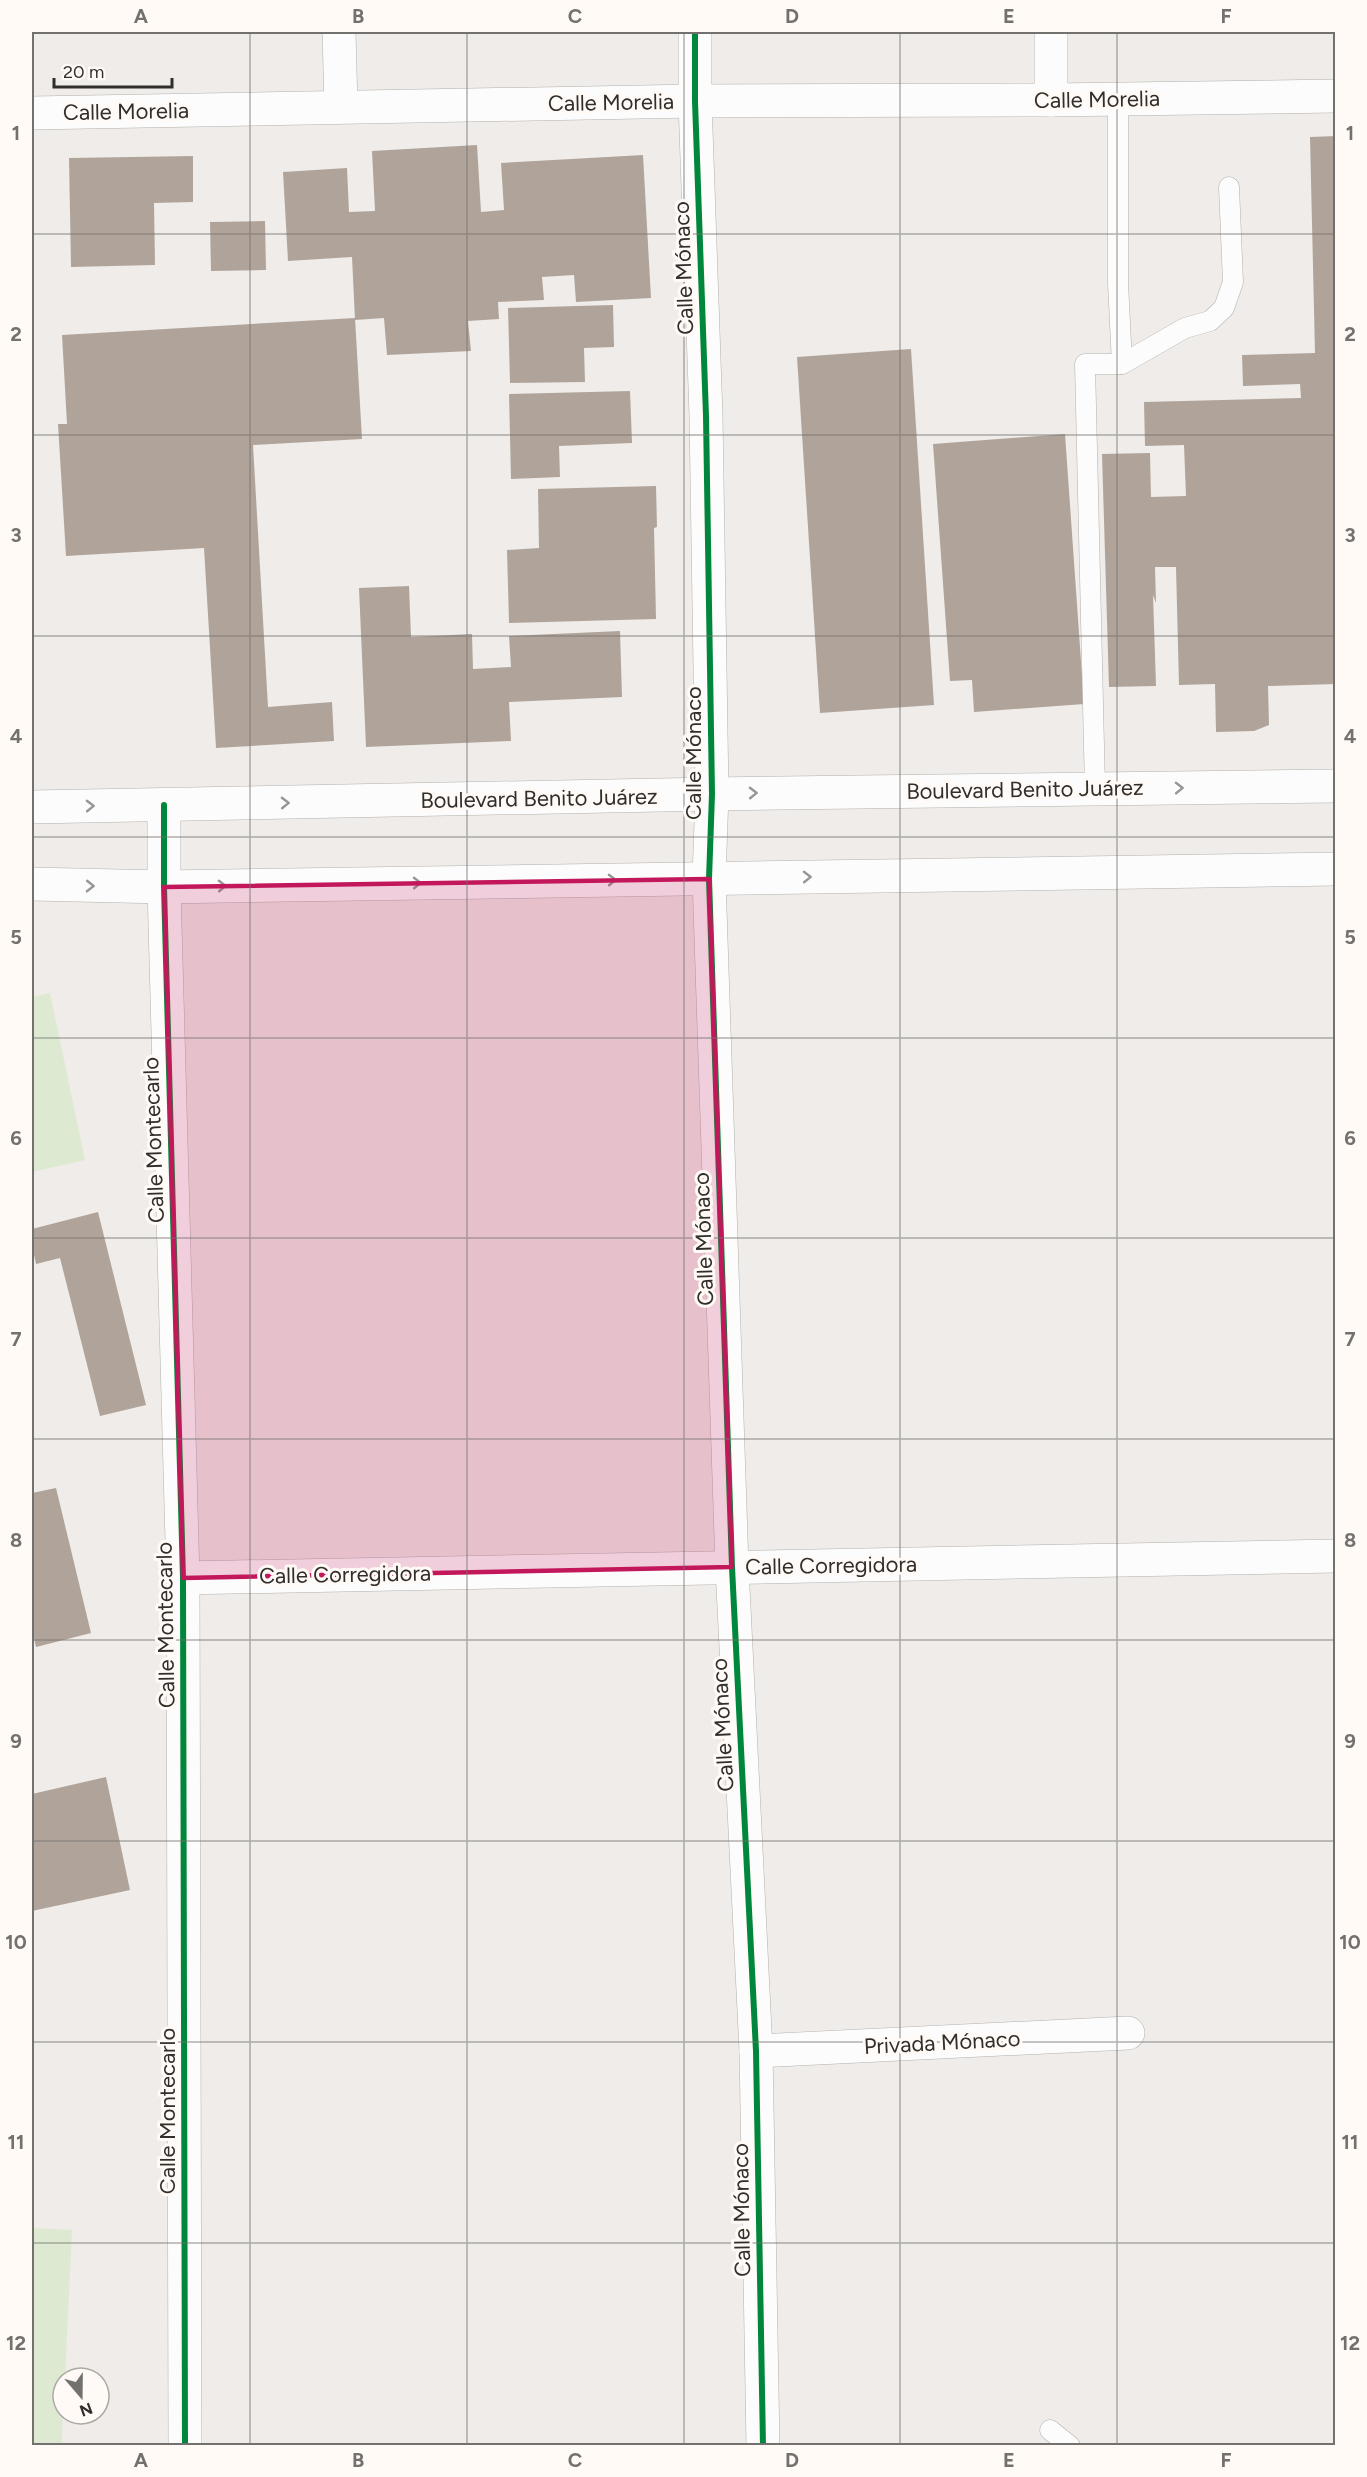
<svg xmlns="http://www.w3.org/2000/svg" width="1367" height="2477" viewBox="0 0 1367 2477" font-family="Figtree,sans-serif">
	<rect width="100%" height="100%" fill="#efece9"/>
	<!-- grass -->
	<g fill="#ddead1">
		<path d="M50,993L85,1160L32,1172V997Z"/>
		<path d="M32,2228L72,2230L65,2378H63L62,2445H32Z"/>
	</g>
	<!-- building -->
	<g fill="#b0a49a">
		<path d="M1336,136V684L1268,686L1269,725L1254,731L1216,732L1215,684L1179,685L1176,567H1155L1156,603L1153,595L1156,686L1109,687L1102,454L1150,453L1151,497L1186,496L1184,445L1145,446L1144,402L1301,398L1300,384L1243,386L1242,355L1315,353L1310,137Z"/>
		<path d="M477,145L481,212L504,210L501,163L643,155L651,298L576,302L574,275L542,277L544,300L498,302L499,319L468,321L471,351L387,355L384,318L355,320L352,257L288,261L283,172L347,168L349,212L375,211L372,151Z"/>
		<path d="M193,156V202L154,203L155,265L71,267L69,158Z"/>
		<path d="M265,221L266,270L211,271L210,222Z"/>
		<path d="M613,305L614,347L584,348L585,382L510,383L508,308Z"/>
		<path d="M355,318L362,439L253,445L268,707L332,702L334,741L216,748L204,548L66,556L58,424H67L62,335Z"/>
		<path d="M911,349L934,705L820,713L797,357Z"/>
		<path d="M630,391L632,443L559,446L560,477L511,479L509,394Z"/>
		<path d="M1065,434L1084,704L974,712L972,680L950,681L933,444Z"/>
		<path d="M656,486L657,527L654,528L656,619L509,623L507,550L539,548L538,489Z"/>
		<path d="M409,586L411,637L472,634L473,669L511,667L509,636L620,631L622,697L509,702L511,741L366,747L359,588Z"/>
		<path d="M98,1212L146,1405L100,1416L60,1258L36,1264L32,1245V1229Z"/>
		<path d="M56,1488L91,1633L36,1647L32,1629V1493Z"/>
		<path d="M106,1777L130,1890L32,1911V1794Z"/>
	</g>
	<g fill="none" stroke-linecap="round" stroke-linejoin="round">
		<defs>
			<g id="lane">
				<path d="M1122,364L1185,328L1210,321L1224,308L1233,282L1229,187"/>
				<path d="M1095,789L1085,364H1122L1118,283V99"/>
				<path d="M1050,2430L1070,2446"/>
			</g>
			<g id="street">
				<path d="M339,32L341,106"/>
				<path d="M695,32V101L706,416L712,794L709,879L732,1567L756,2051L763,2446"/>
				<path d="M1051,100V32"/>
				<path d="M32,113L695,101L1051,100L1336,96"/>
				<path d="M183,1578L1336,1556"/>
				<path d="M756,2051L1128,2033"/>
			</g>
			<g id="secondary">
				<path d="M164,805V887L183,1578L185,2446"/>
				<path d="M32,807L712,794L1336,786"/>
				<path d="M32,884L164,887L1336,869"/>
			</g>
		</defs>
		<!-- lane casing -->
		<use href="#lane" stroke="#b2b1ae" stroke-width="21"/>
		<!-- street casing -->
		<use href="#street" stroke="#b2b1ae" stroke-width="34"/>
		<!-- secondary casing -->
		<use href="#secondary" stroke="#b2b1ae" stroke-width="34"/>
		<!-- lane -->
		<use href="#lane" stroke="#fdfcfc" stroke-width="20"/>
		<!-- street -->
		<use href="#street" stroke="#fdfcfc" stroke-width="33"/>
		<!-- secondary -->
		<use href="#secondary" stroke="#fdfcfc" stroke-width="33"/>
		<defs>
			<g id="cycleway">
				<path d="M695,32V101L706,416L712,794L709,879L732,1567L756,2051L763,2446"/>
				<path d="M164,805V887L183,1578L185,2446"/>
			</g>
		</defs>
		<!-- cycleway casing -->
		<use href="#cycleway" stroke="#fffaf5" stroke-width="10"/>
		<!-- cycleway -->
		<use href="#cycleway" stroke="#00873e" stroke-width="6"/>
	</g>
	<!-- one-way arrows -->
	<defs><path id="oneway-chevron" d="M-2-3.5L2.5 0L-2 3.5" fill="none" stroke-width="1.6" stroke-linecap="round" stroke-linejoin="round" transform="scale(1.5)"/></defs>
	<g stroke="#969694">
		<use href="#oneway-chevron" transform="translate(1179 788) rotate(-1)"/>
		<use href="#oneway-chevron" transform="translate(753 793) rotate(-1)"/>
		<use href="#oneway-chevron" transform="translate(285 803) rotate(-1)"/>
		<use href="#oneway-chevron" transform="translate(90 806) rotate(-1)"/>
		<use href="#oneway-chevron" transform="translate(807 877) rotate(-1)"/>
		<use href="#oneway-chevron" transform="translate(612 880) rotate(-1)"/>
		<use href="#oneway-chevron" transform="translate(417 883) rotate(-1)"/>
		<use href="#oneway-chevron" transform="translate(90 886) rotate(1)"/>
		<use href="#oneway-chevron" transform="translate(222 886) rotate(-1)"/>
	</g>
	<!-- marked area -->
	<path fill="#c2185b" fill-opacity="0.2" stroke="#c2185b" stroke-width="4.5" stroke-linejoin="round" d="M709,879L732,1567L183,1578L164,887Z"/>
	<!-- grid -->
	<path fill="none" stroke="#73716e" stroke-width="1.5" stroke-opacity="0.55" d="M250,32V2446M467,32V2446M684,32V2446M900,32V2446M1117,32V2446M32,234H1336M32,435H1336M32,636H1336M32,837H1336M32,1038H1336M32,1238H1336M32,1439H1336M32,1640H1336M32,1841H1336M32,2042H1336M32,2243H1336"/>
	<g text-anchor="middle" stroke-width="6" stroke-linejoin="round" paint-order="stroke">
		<!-- street labels -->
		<g font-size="22" fill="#302f2c" stroke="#fffaf5">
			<text transform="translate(1097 99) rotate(-1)" y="8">Calle Morelia</text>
			<text transform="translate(611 102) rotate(-1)" y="8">Calle Morelia</text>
			<text transform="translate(126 111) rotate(-1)" y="8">Calle Morelia</text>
			<text transform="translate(683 268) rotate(-92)" y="8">Calle Mónaco</text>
			<text transform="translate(693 753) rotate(-90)" y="8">Calle Mónaco</text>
			<text transform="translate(1025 789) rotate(-1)" y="8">Boulevard Benito Juárez</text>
			<text transform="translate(539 798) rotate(-1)" y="8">Boulevard Benito Juárez</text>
			<text transform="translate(153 1140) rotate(-92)" y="8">Calle Montecarlo</text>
			<text transform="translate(703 1239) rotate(-92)" y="8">Calle Mónaco</text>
			<text transform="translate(831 1565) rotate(-1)" y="8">Calle Corregidora</text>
			<text transform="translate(345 1574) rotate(-1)" y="8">Calle Corregidora</text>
			<text transform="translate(165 1625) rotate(-91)" y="8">Calle Montecarlo</text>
			<text transform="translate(722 1725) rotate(-93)" y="8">Calle Mónaco</text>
			<text transform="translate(942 2042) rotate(-3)" y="8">Privada Mónaco</text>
			<text transform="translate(167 2111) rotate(-90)" y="8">Calle Montecarlo</text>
			<text transform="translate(741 2210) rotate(-91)" y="8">Calle Mónaco</text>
		</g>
	</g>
	<!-- border -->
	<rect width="1367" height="2477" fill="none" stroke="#fffaf5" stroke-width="66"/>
	<!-- north arrow -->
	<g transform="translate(81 2396) rotate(160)"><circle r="28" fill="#fffaf5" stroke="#aca9a5" stroke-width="1.5"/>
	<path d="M0-4.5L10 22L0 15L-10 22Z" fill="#73716e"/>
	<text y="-9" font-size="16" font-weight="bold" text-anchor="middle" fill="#302f2c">N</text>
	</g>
	<!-- scale -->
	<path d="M54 78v9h118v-9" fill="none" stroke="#302f2c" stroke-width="3"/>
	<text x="63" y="78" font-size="18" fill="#302f2c" stroke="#fffaf5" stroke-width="4.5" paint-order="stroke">20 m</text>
	<rect x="33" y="33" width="1301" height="2411" fill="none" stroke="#73716e" stroke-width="2"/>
	<g font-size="20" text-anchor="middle" font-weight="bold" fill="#73716e">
		<text x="141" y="23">A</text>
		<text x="358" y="23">B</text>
		<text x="575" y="23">C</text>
		<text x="792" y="23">D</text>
		<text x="1009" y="23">E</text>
		<text x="1226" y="23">F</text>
		<text x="16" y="140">1</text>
		<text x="1350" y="140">1</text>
		<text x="16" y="341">2</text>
		<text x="1350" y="341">2</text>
		<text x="16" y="542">3</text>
		<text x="1350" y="542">3</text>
		<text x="16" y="743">4</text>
		<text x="1350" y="743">4</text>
		<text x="16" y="944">5</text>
		<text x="1350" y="944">5</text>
		<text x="16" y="1145">6</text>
		<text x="1350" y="1145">6</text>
		<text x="16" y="1346">7</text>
		<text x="1350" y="1346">7</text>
		<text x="16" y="1547">8</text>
		<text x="1350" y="1547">8</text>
		<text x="16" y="1748">9</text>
		<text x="1350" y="1748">9</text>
		<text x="16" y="1949">10</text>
		<text x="1350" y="1949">10</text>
		<text x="16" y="2149">11</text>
		<text x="1350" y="2149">11</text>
		<text x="16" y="2350">12</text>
		<text x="1350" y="2350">12</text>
		<text x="141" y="2467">A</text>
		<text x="358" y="2467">B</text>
		<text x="575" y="2467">C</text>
		<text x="792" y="2467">D</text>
		<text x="1009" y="2467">E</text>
		<text x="1226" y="2467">F</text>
	</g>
</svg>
